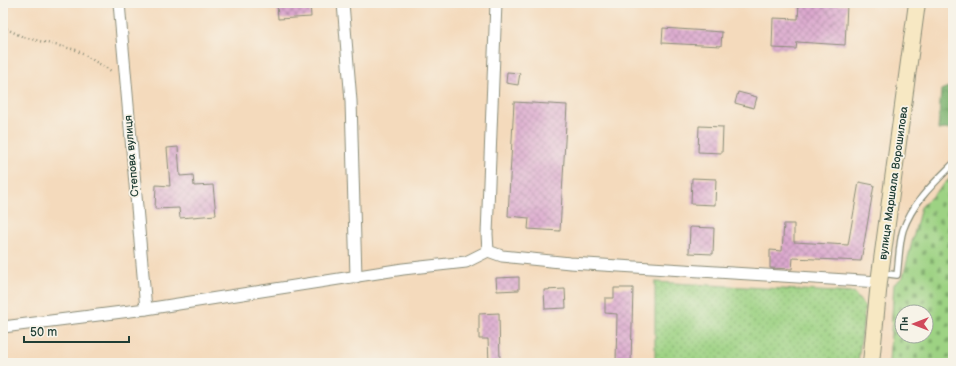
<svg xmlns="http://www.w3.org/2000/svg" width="956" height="366" viewBox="0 0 956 366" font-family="'Balsamiq Sans',sans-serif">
	<defs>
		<pattern id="grass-dots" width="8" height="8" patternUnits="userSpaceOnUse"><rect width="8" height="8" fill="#9dd283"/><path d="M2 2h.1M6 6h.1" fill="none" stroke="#7fac6c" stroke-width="1.8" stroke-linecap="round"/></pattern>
		<pattern id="forest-crowns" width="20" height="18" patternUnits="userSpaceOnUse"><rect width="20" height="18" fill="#7eb471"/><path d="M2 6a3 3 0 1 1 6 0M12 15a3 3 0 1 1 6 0" fill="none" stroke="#67945e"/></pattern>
		<pattern id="cemetery-stones" width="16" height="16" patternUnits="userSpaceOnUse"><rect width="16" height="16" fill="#9dd283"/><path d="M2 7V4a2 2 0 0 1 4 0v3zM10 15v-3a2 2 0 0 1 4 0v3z" fill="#7fac6c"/></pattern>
		<pattern id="building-cross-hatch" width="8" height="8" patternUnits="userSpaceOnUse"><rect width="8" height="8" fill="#dba8ce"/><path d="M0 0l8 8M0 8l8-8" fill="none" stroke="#b18aa8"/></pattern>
	</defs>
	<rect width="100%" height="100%" fill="#f7f3e8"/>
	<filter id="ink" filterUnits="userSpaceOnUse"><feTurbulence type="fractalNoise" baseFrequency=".025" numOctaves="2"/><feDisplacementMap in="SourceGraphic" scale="8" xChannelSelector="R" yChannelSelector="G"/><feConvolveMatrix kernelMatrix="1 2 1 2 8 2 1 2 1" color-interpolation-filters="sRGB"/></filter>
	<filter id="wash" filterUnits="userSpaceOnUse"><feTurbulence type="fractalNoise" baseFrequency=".012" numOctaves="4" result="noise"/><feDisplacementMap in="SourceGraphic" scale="16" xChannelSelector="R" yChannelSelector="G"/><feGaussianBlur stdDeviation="0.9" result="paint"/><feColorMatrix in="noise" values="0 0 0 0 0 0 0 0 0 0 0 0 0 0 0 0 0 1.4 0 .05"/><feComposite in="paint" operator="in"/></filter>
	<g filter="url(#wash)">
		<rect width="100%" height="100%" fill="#f4dabc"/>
		<!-- grass -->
		<path fill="url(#grass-dots)" stroke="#5e885c" d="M655,282L854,293L865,307L858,363H655Z"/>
		<!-- forest -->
		<path fill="url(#forest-crowns)" stroke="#4e7852" d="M953,85V128L938,130L941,90Z"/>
		<!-- cemetery -->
		<path fill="url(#cemetery-stones)" stroke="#5e885c" fill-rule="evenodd" d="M953,175V363H889L894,284L903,277L921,207ZM902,312H926V336H902Z"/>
		<g id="blocks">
			<!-- building -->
			<g fill="url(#building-cross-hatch)">
				<path d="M277,3H310L311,17L278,19Z"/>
				<path d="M799,3L847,5L845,45L797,42L796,49L772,48L773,18L798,19Z"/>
				<path d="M663,28L722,32L721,46L662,43Z"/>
				<path d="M507,72L520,73L518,85L506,83Z"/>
				<path d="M738,92L757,97L754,108L735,103Z"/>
				<path d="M514,102L567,105L560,231L528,229L529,218L508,216Z"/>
				<path d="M699,126L723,127L722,153L698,152Z"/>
				<path d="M178,147L180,176L193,175L194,186L213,185L216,215L180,218L179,208L155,209L156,185L170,186L167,148Z"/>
				<path d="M692,178L716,179L715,205L691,204Z"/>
				<path d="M859,182L874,185L861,261L793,258L792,269L770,268V250L782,251L784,224H794V242L848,245Z"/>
				<path d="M690,227L714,228L713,254L689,253Z"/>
				<path d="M519,277V290L497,291L496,278Z"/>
				<path d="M614,288H633L631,363H616L617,314L605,313V298H614Z"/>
				<path d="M565,289L566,308L545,309L544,290Z"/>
				<path d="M499,313L500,363H489L488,339H479V314Z"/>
			</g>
		</g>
	</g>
	<g filter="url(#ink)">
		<use href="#blocks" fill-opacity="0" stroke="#8a8c78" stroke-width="1"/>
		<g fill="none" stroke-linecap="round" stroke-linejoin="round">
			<defs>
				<path id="lane" d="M881,273L897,275C899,261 899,243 903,230C913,202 933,184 953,164"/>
				<g id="street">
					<path d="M119,3L146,309"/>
					<path d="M343,3L351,101L356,277"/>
					<path d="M496,3L487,234L488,251L502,256L570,263L879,282"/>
					<path d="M3,327L146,309L403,269L466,262L488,251"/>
				</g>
				<path id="secondary" d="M871,363L879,282L917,3"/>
			</defs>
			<!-- lane casing -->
			<use href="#lane" stroke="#8a8c78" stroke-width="8"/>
			<!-- street casing -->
			<use href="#street" stroke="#8a8c78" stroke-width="13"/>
			<!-- secondary casing -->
			<use href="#secondary" stroke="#8a8c78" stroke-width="18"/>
			<!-- path -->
			<path stroke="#8a8c78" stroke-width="2.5" stroke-dasharray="1 3" stroke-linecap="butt" d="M3,27L23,37L76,50L113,72"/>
			<!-- lane -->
			<use href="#lane" stroke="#fff" stroke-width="5.5"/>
			<!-- street -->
			<use href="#street" stroke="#fff" stroke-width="11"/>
			<!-- secondary -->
			<use href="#secondary" stroke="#f7e8c3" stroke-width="16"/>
		</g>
	</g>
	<g text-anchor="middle" stroke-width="3.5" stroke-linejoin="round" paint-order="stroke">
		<!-- street labels -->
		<g font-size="11" fill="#1f3d34" stroke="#f7f3e8">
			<text transform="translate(131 156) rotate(-95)" y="4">Степова вулиця</text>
			<text transform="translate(893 183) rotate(-82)" y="4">вулиця Маршала Ворошилова</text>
		</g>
	</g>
	<!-- margin -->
	<rect width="956" height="366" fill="none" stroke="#f7f3e8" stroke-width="16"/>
	<!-- north arrow -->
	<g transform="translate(914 324) rotate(270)"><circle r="19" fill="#f7f3e8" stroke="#a1aaa0"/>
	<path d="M0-3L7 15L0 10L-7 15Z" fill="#d1495b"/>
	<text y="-6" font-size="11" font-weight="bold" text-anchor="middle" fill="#1f3d34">Пн</text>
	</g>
	<!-- scale -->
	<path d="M24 336v6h105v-6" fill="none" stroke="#1f3d34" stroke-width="2"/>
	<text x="30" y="336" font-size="12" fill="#1f3d34" stroke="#f7f3e8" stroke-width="3" paint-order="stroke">50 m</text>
</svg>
